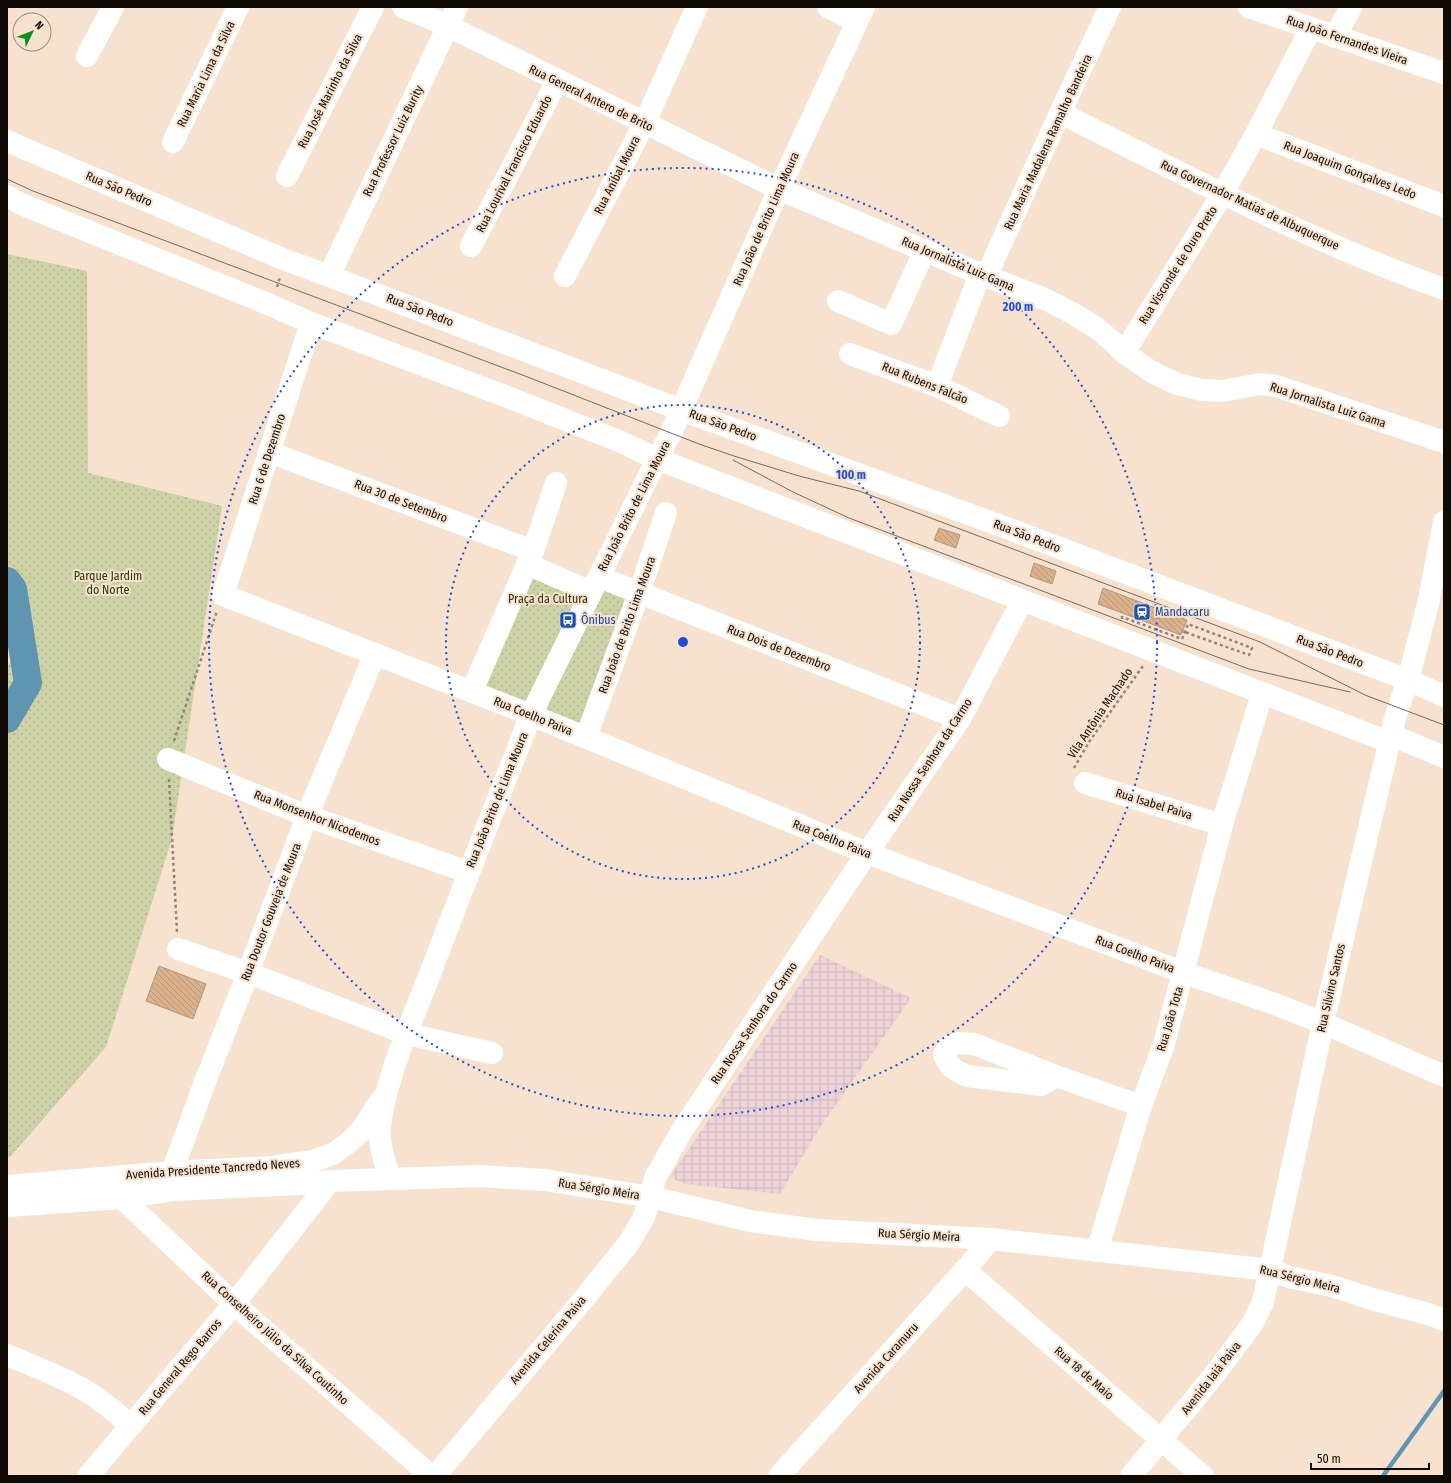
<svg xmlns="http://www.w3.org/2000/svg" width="1451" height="1483" viewBox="0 0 1451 1483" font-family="'Fira Sans Condensed',sans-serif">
	<defs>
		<pattern id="industrial-grid" width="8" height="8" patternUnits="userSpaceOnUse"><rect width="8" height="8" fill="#eed4d9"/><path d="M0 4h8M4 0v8" fill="none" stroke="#cbb5b9"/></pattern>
		<pattern id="park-dots" width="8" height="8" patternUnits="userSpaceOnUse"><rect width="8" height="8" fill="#ccd2a5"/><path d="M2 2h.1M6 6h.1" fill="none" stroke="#aeb38d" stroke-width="1.8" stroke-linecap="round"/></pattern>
		<pattern id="building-back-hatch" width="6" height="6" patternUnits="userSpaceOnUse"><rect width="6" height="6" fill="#dab18b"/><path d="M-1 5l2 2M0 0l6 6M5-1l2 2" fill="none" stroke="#ba9776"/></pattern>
	</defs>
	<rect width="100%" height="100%" fill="#f6e2cf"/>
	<!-- industrial -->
	<path fill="url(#industrial-grid)" d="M820,955L911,998L819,1129L780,1194L685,1184L670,1177Z"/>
	<!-- park -->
	<g fill="url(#park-dots)">
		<path d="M7,254L87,271L88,473L222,506L172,839L106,1047L10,1157L7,1156V668L21,641L7,612Z"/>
		<path d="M535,564L584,585L527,705L483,689Z"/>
		<path d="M600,585L633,600L583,731L543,711Z"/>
	</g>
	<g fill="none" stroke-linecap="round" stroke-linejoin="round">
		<!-- stream -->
		<path stroke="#5f95b1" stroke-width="4.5" d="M1383,1476L1444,1391"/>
		<!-- river -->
		<path stroke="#5f95b1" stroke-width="28" d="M7,581L13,589L28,683L7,719"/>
	</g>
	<!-- building -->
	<g fill="url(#building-back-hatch)" stroke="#aa9886">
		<path d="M939,528L960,535L956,548L934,540Z"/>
		<path d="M1034,563L1056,571L1052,584L1030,576Z"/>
		<path d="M1103,588L1187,620L1181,635L1098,604Z"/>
		<path d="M159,966L206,984L193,1019L146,1001Z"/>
	</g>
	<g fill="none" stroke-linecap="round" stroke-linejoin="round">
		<!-- path -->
		<g stroke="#928477" stroke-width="2.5" stroke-dasharray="3 3" stroke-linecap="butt">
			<path d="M277,287L280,277"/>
			<path d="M1122,619V617L1182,639L1188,624L1252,648L1249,655L1182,631"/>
			<path d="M174,741L217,611"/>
			<path d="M1074,768L1089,742L1143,666"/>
			<path d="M169,779L177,932"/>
		</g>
		<!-- minor -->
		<g stroke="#fff" stroke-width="22">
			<path d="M403,7L448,26L779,189L980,274L1045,299L1072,313L1095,327L1110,339L1124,353L1152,372L1177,384L1202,390L1222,391L1260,384L1273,385L1444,442"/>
			<path d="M828,7L857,22"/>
			<path d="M1249,7L1444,73"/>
			<path d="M1335,37L1351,7"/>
			<path d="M87,56L113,7"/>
			<path d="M1060,113C1186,175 1311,242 1444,289"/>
			<path d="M1256,134L1444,206"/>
			<path d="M7,141L283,259L329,276L681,410L996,524L1408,680L1444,696"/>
			<path d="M173,142L238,7"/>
			<path d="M287,176L373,7"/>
			<path d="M7,196L21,204L268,304L311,323L505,396L619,441L657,459L1389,742"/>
			<path d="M471,246L557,81"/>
			<path d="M329,276L457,7"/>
			<path d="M565,276L644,124L697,7"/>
			<path d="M986,277L1060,113L1110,7"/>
			<path d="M838,301L891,324L925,250"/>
			<path d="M311,323L223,595L531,715L657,459L671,433L779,189L864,7"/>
			<path d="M1124,353L1223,193L1256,134L1311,28"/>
			<path d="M850,354L937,386L999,416"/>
			<path d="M937,386L980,274"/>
			<path d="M269,452L533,551"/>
			<path d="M527,564L591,592"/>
			<path d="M599,577L960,719"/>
			<path d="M472,691L533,551L556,483"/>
			<path d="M1391,735L1444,757"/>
			<path d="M586,737L639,593L666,513"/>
			<path d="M168,759L307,816L468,872"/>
			<path d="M1085,783L1222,825"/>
			<path d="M178,949L248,973L407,1034L492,1053"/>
			<path d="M1056,1076L1041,1085L967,1076C954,1070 950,1068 944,1055L949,1046L959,1043L974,1044L1056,1076L1141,1106"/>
			<path d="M172,1172L205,1082L248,973L307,816L375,654"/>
			<path d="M122,1198L234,1304L431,1476"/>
			<path d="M1097,1251L1141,1106L1164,1044L1222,825L1262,694"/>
			<path d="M965,1270L1203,1476"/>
			<path d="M7,1355C36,1367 68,1379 94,1396C107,1405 119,1415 131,1426"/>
			<path d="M88,1476L234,1304L330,1181"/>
			<path d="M435,1476L568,1318L629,1243L643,1219L651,1197L655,1178L681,1132L867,853L960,719L1022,601"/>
			<path d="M779,1476L965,1270L991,1239"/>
			<path d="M1131,1476L1211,1379L1253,1323L1263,1302L1323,1023L1395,718L1408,680L1428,604L1444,522"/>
		</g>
		<!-- major -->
		<g stroke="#fff" stroke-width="22">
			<path d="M390,1179C385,1161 378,1145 380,1126C386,1076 412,1021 430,974C463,887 497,801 531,715L867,853L1182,972L1275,1004L1323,1023L1444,1076"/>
			<path d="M7,1186L172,1172L272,1167L313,1161L333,1154L348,1143L360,1132L381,1100"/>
			<path d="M7,1206L122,1198L174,1190L299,1184L330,1181L479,1176L545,1180L651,1197L750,1221L817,1230L991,1239L1271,1270L1289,1277L1332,1286L1372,1299L1428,1314L1444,1320"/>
		</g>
		<!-- tram -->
		<g stroke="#776a5f" stroke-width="1">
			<path d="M7,179L33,191L525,376L699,444L734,456L799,476L859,491L1260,642L1365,695L1444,725"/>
			<path d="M733,460L793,492L849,518L1249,669L1350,692"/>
		</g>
	</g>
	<!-- distance rings -->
	<g fill="none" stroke="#1d4ed8" stroke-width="2" stroke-dasharray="2 4">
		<circle cx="683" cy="642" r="237"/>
		<circle cx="683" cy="642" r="474"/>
	</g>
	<!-- icons -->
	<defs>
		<symbol id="station-square" viewBox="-11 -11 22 22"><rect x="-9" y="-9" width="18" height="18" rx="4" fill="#1a4fb4" stroke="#f6e2cf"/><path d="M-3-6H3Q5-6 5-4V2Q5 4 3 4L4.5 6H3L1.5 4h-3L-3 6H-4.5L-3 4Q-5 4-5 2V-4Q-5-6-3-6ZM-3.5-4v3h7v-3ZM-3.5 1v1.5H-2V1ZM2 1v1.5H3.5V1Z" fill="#fff"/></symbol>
		<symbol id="bus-square" viewBox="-11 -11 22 22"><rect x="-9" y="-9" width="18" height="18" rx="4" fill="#1a4fb4" stroke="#f6e2cf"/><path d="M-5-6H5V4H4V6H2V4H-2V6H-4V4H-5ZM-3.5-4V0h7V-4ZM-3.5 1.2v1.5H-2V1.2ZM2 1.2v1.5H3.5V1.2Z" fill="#fff"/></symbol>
	</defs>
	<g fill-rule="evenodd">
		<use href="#station-square" x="1132" y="602" width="20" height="20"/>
		<use href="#bus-square" x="558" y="610" width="20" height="20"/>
	</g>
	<g text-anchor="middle" stroke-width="4" stroke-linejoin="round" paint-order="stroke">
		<!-- street labels -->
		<g font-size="12" fill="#110b05" stroke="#f6e2cf">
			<text transform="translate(1347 40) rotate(19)" y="4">Rua João Fernandes Vieira</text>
			<text transform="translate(206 74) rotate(-64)" y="4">Rua Maria Lima da Silva</text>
			<text transform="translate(330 91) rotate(-63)" y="4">Rua José Marinho da Silva</text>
			<text transform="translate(591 98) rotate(26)" y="4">Rua General Antero de Brito</text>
			<text transform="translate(393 141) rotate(-64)" y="4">Rua Professor Luiz Burity</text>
			<text transform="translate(1048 142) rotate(-65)" y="4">Rua Maria Madalena Ramalho Bandeira</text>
			<text transform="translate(514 164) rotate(-63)" y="4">Rua Lourival Francisco Eduardo</text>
			<text transform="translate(1350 170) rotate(21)" y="4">Rua Joaquim Gonçalves Ledo</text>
			<text transform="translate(617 175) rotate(-63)" y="4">Rua Aníbal Moura</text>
			<text transform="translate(119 189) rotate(23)" y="4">Rua São Pedro</text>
			<text transform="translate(1250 205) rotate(25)" y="4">Rua Governador Matias de Albuquerque</text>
			<text transform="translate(766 219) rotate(-66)" y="4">Rua João de Brito Lima Moura</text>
			<text transform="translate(958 264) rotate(23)" y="4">Rua Jornalista Luiz Gama</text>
			<text transform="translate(1178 265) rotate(-58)" y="4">Rua Visconde de Ouro Preto</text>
			<text transform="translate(420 310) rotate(21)" y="4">Rua São Pedro</text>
			<text transform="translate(925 383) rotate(22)" y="4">Rua Rubens Falcão</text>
			<text transform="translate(1328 405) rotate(18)" y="4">Rua Jornalista Luiz Gama</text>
			<text transform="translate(723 425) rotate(20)" y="4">Rua São Pedro</text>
			<text transform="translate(267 459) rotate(-72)" y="4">Rua 6 de Dezembro</text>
			<text transform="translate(401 501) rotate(21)" y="4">Rua 30 de Setembro</text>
			<text transform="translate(634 506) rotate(-63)" y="4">Rua João Brito de Lima Moura</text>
			<text transform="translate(1027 536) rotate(21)" y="4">Rua São Pedro</text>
			<text transform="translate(627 625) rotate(-70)" y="4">Rua João de Brito Lima Moura</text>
			<text transform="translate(779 648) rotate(21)" y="4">Rua Dois de Dezembro</text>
			<text transform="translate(1330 651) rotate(21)" y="4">Rua São Pedro</text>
			<text transform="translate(1100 713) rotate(-56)" y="4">Vila Antônia Machado</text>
			<text transform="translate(533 716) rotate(22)" y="4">Rua Coelho Paiva</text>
			<text transform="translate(930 760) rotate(-57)" y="4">Rua Nossa Senhora da Carmo</text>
			<text transform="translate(497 800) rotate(-68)" y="4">Rua João Brito de Lima Moura</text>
			<text transform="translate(1154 804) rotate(17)" y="4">Rua Isabel Paiva</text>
			<text transform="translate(317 818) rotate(21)" y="4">Rua Monsenhor Nicodemos</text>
			<text transform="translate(832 839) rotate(22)" y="4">Rua Coelho Paiva</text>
			<text transform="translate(271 912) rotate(-69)" y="4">Rua Doutor Gouveia de Moura</text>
			<text transform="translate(1135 954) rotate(21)" y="4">Rua Coelho Paiva</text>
			<text transform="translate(1331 988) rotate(-77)" y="4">Rua Silvino Santos</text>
			<text transform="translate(1170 1019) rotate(-74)" y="4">Rua João Tota</text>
			<text transform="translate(754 1023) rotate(-56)" y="4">Rua Nossa Senhora do Carmo</text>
			<text transform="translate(213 1169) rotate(-4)" y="4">Avenida Presidente Tancredo Neves</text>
			<text transform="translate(599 1189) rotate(9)" y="4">Rua Sérgio Meira</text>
			<text transform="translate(919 1235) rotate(3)" y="4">Rua Sérgio Meira</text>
			<text transform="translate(1300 1279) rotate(14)" y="4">Rua Sérgio Meira</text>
			<text transform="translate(275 1338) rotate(42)" y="4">Rua Conselheiro Júlio da Silva Coutinho</text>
			<text transform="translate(548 1340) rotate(-50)" y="4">Avenida Celerina Paiva</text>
			<text transform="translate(886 1358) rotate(-48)" y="4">Avenida Caramuru</text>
			<text transform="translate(180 1367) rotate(-50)" y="4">Rua General Rego Barros</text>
			<text transform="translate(1084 1373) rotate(41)" y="4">Rua 18 de Maio</text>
			<text transform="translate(1211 1378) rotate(-52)" y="4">Avenida Iaiá Paiva</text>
		</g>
		<!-- park labels -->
		<g font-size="12" fill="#30340b" stroke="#f6e2cf">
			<text x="108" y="580">Parque Jardim<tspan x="108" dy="14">do Norte</tspan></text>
			<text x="548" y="603">Praça da Cultura</text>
		</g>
		<!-- transit labels -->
		<g font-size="12" fill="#164399" stroke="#f6e2cf" text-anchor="start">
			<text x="1155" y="616">Mandacaru</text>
			<text x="581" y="624">Ônibus</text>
		</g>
	</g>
	<circle cx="683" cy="642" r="6" fill="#1d4ed8" stroke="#f6e2cf" stroke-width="2"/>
	<g font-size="12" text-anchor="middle" font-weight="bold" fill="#1d4ed8" stroke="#f6e2cf" stroke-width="4" stroke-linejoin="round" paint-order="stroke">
		<text x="1018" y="311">200 m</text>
		<text x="851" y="479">100 m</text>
	</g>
	<!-- border -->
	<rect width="1451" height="1483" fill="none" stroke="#110b05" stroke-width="16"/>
	<!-- north arrow -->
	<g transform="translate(32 32) rotate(47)"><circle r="19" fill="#f6e2cf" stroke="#9a8c7e"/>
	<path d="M0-3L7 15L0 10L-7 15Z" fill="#0b8f1e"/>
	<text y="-6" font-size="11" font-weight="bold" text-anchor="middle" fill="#110b05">N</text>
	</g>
	<!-- scale -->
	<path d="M1311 1463v6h118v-6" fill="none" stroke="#110b05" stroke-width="2"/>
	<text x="1317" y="1463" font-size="12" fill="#110b05" stroke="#f6e2cf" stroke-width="3" paint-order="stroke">50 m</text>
</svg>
